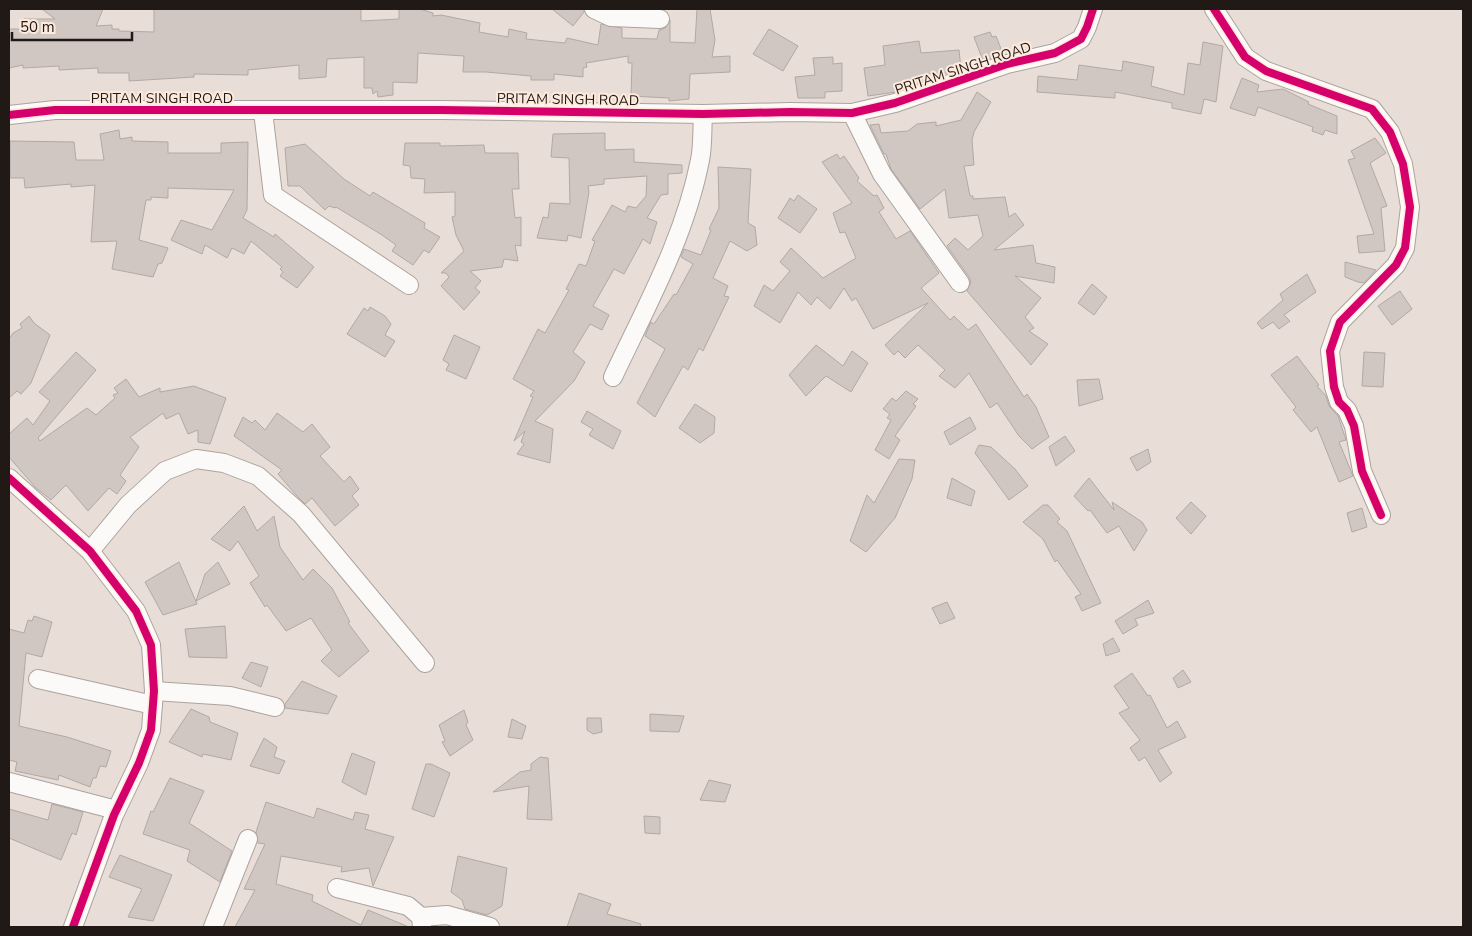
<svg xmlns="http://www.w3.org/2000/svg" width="1472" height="936" viewBox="0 0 1472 936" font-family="'Nunito Sans',sans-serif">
	<rect width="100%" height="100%" fill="#e9ded7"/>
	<!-- building -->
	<g fill="#d0c7c2" stroke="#b2a9a4">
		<path d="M42,9H103L96,26L112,25V29H119V31L154,32V9H361V21L399,19V9H420L433,13V16L441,15L480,23L479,32L508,37L509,29L527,33L526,39L565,43L567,38L598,45L601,24L622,28V38L657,39L659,30L665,28L670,20V42L695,43L697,9H710L715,40L712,57L730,56V72L690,74L689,99L669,101V98L631,96L632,63H628V56L586,63L587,67L583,68V77L554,74V80H531V76L486,72H463L464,56L418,53L417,83L393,82V95L378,97L377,91L373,94L372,88H364V57L327,59L326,77L299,79V65L248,70V75L194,74V77L129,81V73H98V68L59,70V66L23,68V65L9,68V29H23L24,19H55Z"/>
		<path d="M552,9H584V12L573,26Z"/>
		<path d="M769,29L798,46L783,71L753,54Z"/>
		<path d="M990,32L992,37L996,36L1003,54L983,61L974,37Z"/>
		<path d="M919,41L921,53L959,50L961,69L948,73L925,74L926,81L896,92L868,96L864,68L885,65L883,46Z"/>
		<path d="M1203,42L1223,46L1216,102L1204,99L1201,114L1172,108V103L1115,92V98L1037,92L1038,76L1077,80L1079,65L1122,71L1123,61L1154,67L1151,86L1184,95L1188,63L1200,65Z"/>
		<path d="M833,57V64L842,63V91L825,92V98H798L795,77L815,75L813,58Z"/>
		<path d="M1242,78L1259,85L1257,92L1283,89L1309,102L1308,104L1337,116V134L1325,130L1323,135L1312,131L1313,127L1258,107L1255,116L1230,108Z"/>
		<path d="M977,92L991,102L974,132L972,140L974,165L964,166L970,196H973V199L1005,197L1009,217L1015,213L1024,225L994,250L1033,245L1036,263L1055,267L1054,283L1015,276L1041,298L1025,317L1034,328L1029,331L1048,344L1031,365L967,291L971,282L969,277L947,246L955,238L968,250L983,236L978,215L949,218L945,189L920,209L891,169L886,154H884L870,125L879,124L881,133L908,131L917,124L936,122V126L961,120Z"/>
		<path d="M119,130L120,139L132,137V141L168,142V153H221V143L248,142L247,210L243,218L274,237L275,234L314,267L297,288L280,276L283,272L280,269L282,267L251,241L244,254L232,248L227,258L205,245L202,254L171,240L181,220L212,230L234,190L168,188V198L151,197V200H146L139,240L168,248L162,263L158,264L153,277L112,269L117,241L91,242L95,185L71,187V184L25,188L24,178H10V141L74,142L76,160H104L100,134Z"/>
		<path d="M605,133V150L634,149V162L682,165V173L668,174V194L661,195L647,218L657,222L650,244L643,239L624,274L614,269L593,306L609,315L602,330L590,324L573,352L585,362L574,381L535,421L553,429L550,463L517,454L524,444L521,442L525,431L514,441L533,397L530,396L534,391L513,379L538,329L545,333L569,290L566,289L579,264L586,266L595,241L592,240L612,205L625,212L628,206L636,208L646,196L647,176L604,179V184L588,186L589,192L581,238L568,235L567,241L537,238L543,217L548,218L550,203L570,204L569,158L551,157L553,134Z"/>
		<path d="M1375,138L1386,153L1370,163L1387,206L1381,208L1385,251L1359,253L1357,236L1374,234L1348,160L1355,158L1351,151Z"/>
		<path d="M405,143H440V146L484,145L485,153H518L519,189H512L515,218L521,217V246L515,245L518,261L504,259L502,267L470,271L481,281L475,288L480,292L464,310L441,286L449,277L446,273H441L464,251L456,235L452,217L455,216V192L424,193L425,179L411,178L410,166L403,165Z"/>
		<path d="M305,144L344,179L370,196L373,192L425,223L424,228L440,237L429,253L424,250L413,265L392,251L396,245L382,235L336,207L335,208L329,206L325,210L300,186H288L285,148Z"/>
		<path d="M837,154L840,159L844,156L859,178L857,181L874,196L877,195L884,208L879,212L896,239L910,231L939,273L921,288L950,320L954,316L968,330L976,324L1024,397L1027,394L1036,407L1049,437L1032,449L1019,436L997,403L990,408L969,373L955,388L939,376L945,370L918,345L905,358L898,351L894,355L885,345L928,303L873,329L856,298L852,301L844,288L830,309L817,297L811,305L798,292L780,323L754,306L764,285L773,291L790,271L780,262L791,248L823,278L856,258L845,232L840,233L833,213L852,203L822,162Z"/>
		<path d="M718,167L751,169L748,223L755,227L757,245L747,251L730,241L713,278L728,286L724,296L729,297L703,351L699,348L688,370L683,366L655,417L637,403L665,349L645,336L651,322L654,324L674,294L676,295L693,264L681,257L684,249L701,255L711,230L709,229L719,208Z"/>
		<path d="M798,195L817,209L800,233L778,218L790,198L794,201Z"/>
		<path d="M1345,262L1376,270L1364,283L1358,282L1345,277Z"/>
		<path d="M1307,274L1316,292L1284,315L1290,321L1279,329L1273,322L1262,329L1257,323L1283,300L1280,294Z"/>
		<path d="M1092,284L1107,297L1094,315L1078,303Z"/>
		<path d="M1400,291L1412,309L1392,325L1378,306Z"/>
		<path d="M370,307L385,316L391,324L385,335L395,341L385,357L347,334L364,308L368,311Z"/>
		<path d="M29,316L34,323L50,335L31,383L21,394L17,391L9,398V339L13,333L22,328L20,324Z"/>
		<path d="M454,335L480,347L466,379L446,370L449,364L443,360Z"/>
		<path d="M816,345L843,366L852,351L868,363L851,392L826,376L806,396L789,375Z"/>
		<path d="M76,352L96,370L38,438L40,441L87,408L96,415L115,398L113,395L118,393L114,388L126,379L139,397L160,388V392L194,386L226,398L210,444L198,442V430L188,434L179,413L166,419L163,413L130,437L139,447L120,475L126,481L117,494L109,488L88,511L66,485L51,500L35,487L9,457V434L27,418L33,425L50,401L39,392Z"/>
		<path d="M1364,352L1385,353L1383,387L1362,386Z"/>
		<path d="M1297,356L1319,385L1317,386L1326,396L1329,406L1338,416L1346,440L1339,442L1353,476L1339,482L1317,427L1311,432L1293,410L1296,407L1271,375Z"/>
		<path d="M1099,379L1103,399L1079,406L1077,380Z"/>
		<path d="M906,391L918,399L913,404L916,406L895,436L900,440L889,459L875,450L891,420L887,418L890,414L883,409L892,398L896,401Z"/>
		<path d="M695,404L715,417L714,433L700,443L679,428Z"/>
		<path d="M587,411L621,431L613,449L589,435L593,429L581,422Z"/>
		<path d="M277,413L303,432L312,424L330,447L320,456L344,482L350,476L359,489L352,496L359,505L335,526L312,498L305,504L296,495L278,474L282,470L234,436L243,417L252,423L255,420L265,430Z"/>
		<path d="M970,417L976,429L950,445L944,432Z"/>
		<path d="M1065,436L1075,451L1056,466L1049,447Z"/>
		<path d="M979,445L991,447L1015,469L1028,486L1009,500L975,453Z"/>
		<path d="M1148,449L1151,462L1137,471L1130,458Z"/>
		<path d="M899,459L915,460L912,479L895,518L866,552L850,541L867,495L874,503Z"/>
		<path d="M952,478L975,491L971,506L947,498Z"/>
		<path d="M1089,478L1114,510L1112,502L1142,522L1147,530L1134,551L1119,526L1107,533L1090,510L1088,511L1074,496Z"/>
		<path d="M1191,502L1206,516L1191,534L1176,518Z"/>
		<path d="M1043,505H1048L1060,519L1057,522L1067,531L1101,603L1082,611L1075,597L1081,594L1057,560L1055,562L1043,539L1023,522Z"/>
		<path d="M244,506L257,531L274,516L280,547L303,580L313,569L332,588L350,622L348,623L369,651L339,677L321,661L332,650L311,618L286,631L267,605L265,607L250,583L259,576L238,541L230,551L211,539Z"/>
		<path d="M1362,508L1367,527L1352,532L1347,513Z"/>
		<path d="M179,562L197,604L163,615L145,582Z"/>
		<path d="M218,562L230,584L196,601L205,574Z"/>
		<path d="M1148,600L1154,613L1135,619L1138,625L1123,634L1115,621Z"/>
		<path d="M947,602L955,618L940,624L932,608Z"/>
		<path d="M34,616L52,622L42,657L26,653L19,726L67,737L111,751L106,767L100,766L96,778H93L90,787L59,775L58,780L15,771L17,762L9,760V629L24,633L28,620L32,621Z"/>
		<path d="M225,626L227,658L189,657L185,629Z"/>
		<path d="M1113,638L1120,651L1106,656L1103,644Z"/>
		<path d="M251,662L268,667L261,687L242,678Z"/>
		<path d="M1183,670L1191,682L1178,688L1173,678Z"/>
		<path d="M1132,673L1148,696L1150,695L1167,728L1177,721L1186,737L1158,750L1172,773L1160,782L1145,757L1139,761L1130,748L1140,740L1119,713L1129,708L1114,686Z"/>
		<path d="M302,681L337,696L328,714L285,708V704Z"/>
		<path d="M191,709L209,717L210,722L238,733L231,760L203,754L202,757L169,742Z"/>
		<path d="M464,710L468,722L466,725L473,740L450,756L442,742L445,741L439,725Z"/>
		<path d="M650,714L684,716L679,732L650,731Z"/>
		<path d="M587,718H601L602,732L593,734L587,730Z"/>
		<path d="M512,719L526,726L522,739L508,737Z"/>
		<path d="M264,738L277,747L274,757L285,761L279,774L250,766Z"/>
		<path d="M352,753L375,762L366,795L342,782Z"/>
		<path d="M540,757L548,758L552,820L527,819L529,786L493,792L520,772L531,770V764Z"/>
		<path d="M426,764H431L450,773L434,817L412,809Z"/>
		<path d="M170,778L204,791L189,823L232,851L220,882L187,861L190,850L143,834L151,811L153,812Z"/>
		<path d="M709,780L731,785L725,802L700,800Z"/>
		<path d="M266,802L314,818L317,808L353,820L355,812L369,815L365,829L394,837L373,886L369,868L341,872L342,867L281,856L276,884L313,895L312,901L361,925L368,910L409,927H235L255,890L244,889L265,844L258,843L256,832Z"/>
		<path d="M52,804L83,812L76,835L72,833L61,860L9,838V809L48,820Z"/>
		<path d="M644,816L660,817V834L645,833Z"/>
		<path d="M120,855L172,875L153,921L128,917L142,889L109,877Z"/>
		<path d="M458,856L507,868L502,906L487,915L465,909L462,900L451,892Z"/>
		<path d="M579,893L611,904L607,914L641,924L640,927H567Z"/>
	</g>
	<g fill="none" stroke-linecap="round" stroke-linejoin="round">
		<defs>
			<g id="minor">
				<path d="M594,9L611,17L660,19"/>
				<path d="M1214,9L1245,57L1266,71L1372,109L1390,132L1403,164L1410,207L1405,248L1396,265L1340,322L1330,351L1334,387L1339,402L1347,410L1354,426L1362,471L1381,515"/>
				<path d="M263,111L273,195L409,285"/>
				<path d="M852,113L882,174L960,283"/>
				<path d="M9,115L55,110H442L703,114L790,112L852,113L895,103L1007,64L1055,53L1081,39L1087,27L1093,9"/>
				<path d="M613,377C646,307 685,237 700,160C703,146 702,130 703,114"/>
				<path d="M9,478L90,551L136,611L151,645L154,691L151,730L139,763L114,815L73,927"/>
				<path d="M90,551L128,505L165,471L196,459L224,463L258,476L301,514L425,663"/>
				<path d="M38,679L153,705"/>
				<path d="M154,691L230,696L275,707"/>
				<path d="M9,782L116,810"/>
				<path d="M337,888L408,906L421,917L422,927"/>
				<path d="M421,917L447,915L490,927"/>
				<path d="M213,927L248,839"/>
			</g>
		</defs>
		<!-- minor casing -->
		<use href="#minor" stroke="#aba39d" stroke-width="20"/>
		<!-- minor -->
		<use href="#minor" stroke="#fcfaf9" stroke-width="18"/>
		<defs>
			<g id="cycleway">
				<path d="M1214,9L1245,57L1266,71L1372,109L1390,132L1403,164L1410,207L1405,248L1396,265L1340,322L1330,351L1334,387L1339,402L1347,410L1354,426L1362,471L1381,515"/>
				<path d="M9,115L55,110H442L703,114L790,112L852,113L895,103L1007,64L1055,53L1081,39L1087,27L1093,9"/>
				<path d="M9,478L90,551L136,611L151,645L154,691L151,730L139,763L114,815L73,927"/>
			</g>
		</defs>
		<!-- cycleway casing -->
		<use href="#cycleway" stroke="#feeadd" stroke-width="11"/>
		<!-- cycleway -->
		<use href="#cycleway" stroke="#d6006c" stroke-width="8"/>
	</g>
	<g text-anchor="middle" stroke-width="4" stroke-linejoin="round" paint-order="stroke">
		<!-- street labels -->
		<g font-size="14" fill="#201915" stroke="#feeadd">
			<text transform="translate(963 68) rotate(-18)" y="5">PRITAM SINGH ROAD</text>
			<text x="162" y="103">PRITAM SINGH ROAD</text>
			<text transform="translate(568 99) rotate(1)" y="5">PRITAM SINGH ROAD</text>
		</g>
	</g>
	<!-- border -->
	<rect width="1472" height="936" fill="none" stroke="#201915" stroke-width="20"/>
	<!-- scale -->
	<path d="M12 32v8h120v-8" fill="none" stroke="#201915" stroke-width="2.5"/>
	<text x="20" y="32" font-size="15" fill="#201915" stroke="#feeadd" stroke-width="4" paint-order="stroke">50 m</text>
</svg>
